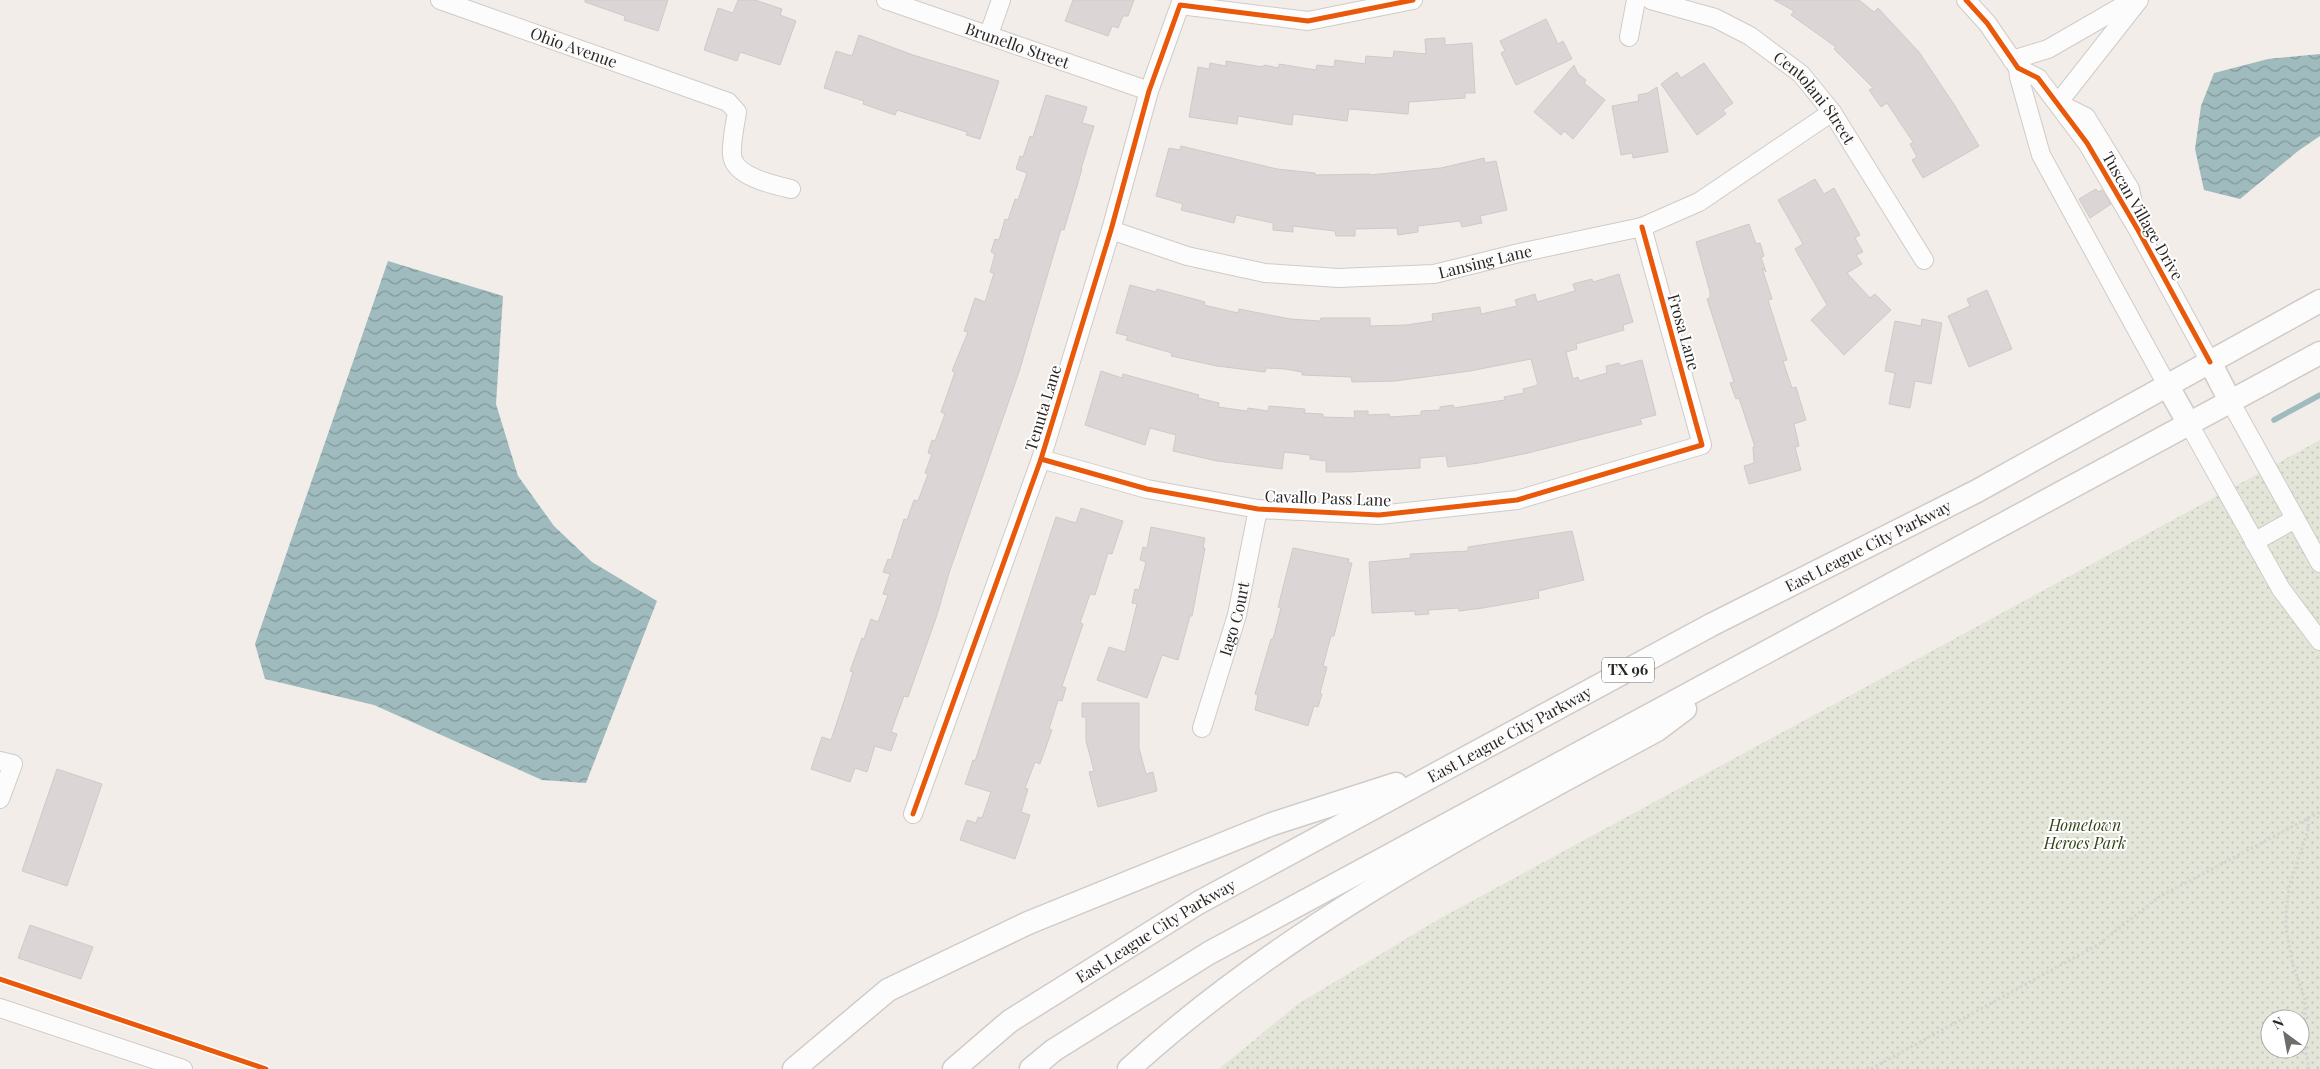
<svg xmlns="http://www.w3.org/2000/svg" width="2320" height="1069" viewBox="0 0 2320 1069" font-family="'Playfair Display',serif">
	<defs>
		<pattern id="grass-dots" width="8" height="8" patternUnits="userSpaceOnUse" patternTransform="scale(1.25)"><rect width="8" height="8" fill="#e2e5d8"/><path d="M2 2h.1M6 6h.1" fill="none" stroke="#c2c4b9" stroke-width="1.8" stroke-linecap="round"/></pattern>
		<pattern id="water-waves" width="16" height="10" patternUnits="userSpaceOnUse" patternTransform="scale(1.25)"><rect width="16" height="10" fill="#9fbbbe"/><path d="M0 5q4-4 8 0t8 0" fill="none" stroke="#82989a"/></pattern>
	</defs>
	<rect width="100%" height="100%" fill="#f2ede8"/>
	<!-- grass -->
	<path fill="url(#grass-dots)" fill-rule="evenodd" d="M2320,440V1069H1219L1298,1004L1439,919ZM2270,1019H2300V1049H2270Z"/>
	<!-- water -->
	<g fill="url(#water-waves)">
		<path d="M2320,54V136L2298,151L2240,199L2204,190L2195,149L2201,106L2214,73L2268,59Z"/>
		<path d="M388,261L503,296L496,404L518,476L554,526L592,562L657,601L586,783L542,780L374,705L265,679L255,644Z"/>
	</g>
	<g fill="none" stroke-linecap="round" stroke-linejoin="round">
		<!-- stream -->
		<path stroke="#9fbbbe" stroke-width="5.5" d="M2274,420L2320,395"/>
	</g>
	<!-- building -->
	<g fill="#dbd6d5" stroke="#cfcac9">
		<path d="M585,0H668L658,31L624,20L625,16L585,2Z"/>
		<path d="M738,0H755L782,9L780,15L796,21L780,65L740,52L737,61L704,50L718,8L733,13Z"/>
		<path d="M1073,0H1134L1128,16H1123L1118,28L1112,26L1108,36L1065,21Z"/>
		<path d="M1774,0H1859L1874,12L1878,8L1919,52L1955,106L1979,146L1923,178L1912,160L1917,157L1910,144L1913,142L1887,103L1881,107L1869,90L1873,88L1834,49L1836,47L1791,15L1794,11Z"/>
		<path d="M1546,19L1558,44L1563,41L1572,59L1516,85L1501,53L1505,51L1500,41Z"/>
		<path d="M859,35L913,55L999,81L980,139L966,135L967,132L897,110L895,115L863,104L864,101L824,88L836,51L852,56Z"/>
		<path d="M1445,38V45L1472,43L1475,93H1465V98L1409,102L1408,114L1349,109L1347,121L1293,114L1292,125L1238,116L1237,124L1189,117L1198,67L1209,69L1210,63L1226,66V61L1263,67L1264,65L1279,68V64L1316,70L1317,65L1334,67L1335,60L1365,64L1366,56L1393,58L1394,51L1426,54L1425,39Z"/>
		<path d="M1704,63L1733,103L1723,110L1726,114L1697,135L1661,84L1677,72L1681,78Z"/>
		<path d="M1574,65L1578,74L1586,80L1584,83L1605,100L1573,139L1564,131L1561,135L1534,112Z"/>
		<path d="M1657,87L1668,152L1633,158L1632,153L1621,155L1612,106L1639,101L1638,95L1648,93Z"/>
		<path d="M1046,95L1087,107L1082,123L1094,126L1081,169H1082L1064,230L1061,229L1019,372L949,573L937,615L908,697L904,696L891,732L897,734L891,751L875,746L867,772L855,768L850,782L811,769L822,737L831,740L847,692L853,672L850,671L862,638L864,639L871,619L878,622L888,595L883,594L890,574L883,572L888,559L891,560L904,519L907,520L914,500L918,501L928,474L925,473L932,454L928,453L932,440L935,441L945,414L941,412L955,372L952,371L968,332L964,331L975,298L985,302L994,273L990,272L995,254L991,252L995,239L999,240L1005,219L1008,220L1015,199L1018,200L1027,173L1016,169L1020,156L1023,157L1030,136L1033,137Z"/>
		<path d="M1181,146L1277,169L1315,173V175L1370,174V175L1441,168L1484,158L1485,163L1496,161L1507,210L1480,216L1482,223L1462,227L1460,221L1418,226V232L1398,235L1397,228L1355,229V236H1336L1335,231L1293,226V232L1273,230V223L1236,215L1234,223L1181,210L1183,204L1156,196L1169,148L1180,150Z"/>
		<path d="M1815,179L1824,194L1834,188L1860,235L1855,238L1863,252L1856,255L1862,264L1847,273L1870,298L1875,294L1891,310L1844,355L1811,320L1827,305L1795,249L1803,244L1778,200Z"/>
		<path d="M2096,189L2098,192L2102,190L2111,204L2090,218L2079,199Z"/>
		<path d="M1749,224L1756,244L1760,243L1764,256L1761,257L1766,272L1762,268L1772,299L1768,300L1787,360L1783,361L1792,388L1796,387L1806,420L1794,424L1799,446L1795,447L1801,470L1749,484L1744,466L1754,463L1753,447H1755L1739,398L1736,399L1730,383L1734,382L1707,299L1710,298V292L1696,242Z"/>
		<path d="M1619,274L1633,322L1623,325L1624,330L1576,344L1577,349L1566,352L1573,379L1578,377L1579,381L1607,373L1606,366L1619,363L1620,366L1642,360L1656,415L1640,419L1642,424L1528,453L1479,463L1448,467L1446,456L1420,458V468L1349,472H1326V461L1310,459V455L1284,452L1282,469L1217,461L1173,451L1176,435L1150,428L1145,445L1085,425L1101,371L1122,378L1123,374L1199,395L1198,398L1219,403L1218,407L1247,411L1248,408L1268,411L1269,406L1305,409L1304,413L1323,414V417L1355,418L1354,411H1368V415L1389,414L1390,417L1421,415V411L1440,410V407L1453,405L1454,408L1505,400L1504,397L1524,393L1523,389L1538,385L1531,359L1470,371L1395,381L1352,382L1351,377L1302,375V372L1285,369L1266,368L1265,372L1217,366L1171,356L1172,353L1126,340L1128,336L1116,333L1130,285L1156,292L1157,289L1205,302L1204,305L1238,313L1239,309L1290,319L1320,321L1321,318H1370V326L1406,325L1433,321L1432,314L1480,307L1481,314L1517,306L1515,300L1535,294L1537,302L1575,291L1573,284L1592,279L1593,282Z"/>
		<path d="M1987,290L2012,349L1969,367L1948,316L1970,306L1967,299Z"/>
		<path d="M1922,319L1942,323L1931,384L1915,381L1910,408L1889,404L1895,373L1885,371L1895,321L1921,326Z"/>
		<path d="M1081,508L1123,521L1112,554L1108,553L1095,595L1090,594L1080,623L1083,624L1062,686L1066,688L1062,701L1058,700L1049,729L1052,730L1040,764L1035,762L1025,788L1028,789L1021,812L1030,815L1015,859L960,840L967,820L976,823L978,817L982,818L991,792L965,784L973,760L975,761L1056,517L1076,523Z"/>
		<path d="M1151,527L1205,538L1203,548H1205L1192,616H1190L1178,660L1162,655L1147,698L1097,680L1109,647L1125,652L1137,604L1132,603L1135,589L1139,590L1146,562L1140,560L1143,547L1147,548Z"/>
		<path d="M1572,531L1584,580L1538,591L1539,598L1483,608L1459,611V608L1428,610L1429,614L1415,615V611L1372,613L1369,562L1411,558L1410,554L1468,551V547Z"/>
		<path d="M1293,548L1349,559L1348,563H1352L1334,636H1331L1323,666L1327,667L1320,693L1322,694L1318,707L1314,706L1308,726L1255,710L1258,695L1255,694L1271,639H1273L1281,608L1278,607Z"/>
		<path d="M1082,703H1139V748L1146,774L1153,772L1157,791L1098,807L1089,772L1094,771L1086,741V717H1082Z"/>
		<path d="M57,769L102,784L67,886L22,871Z"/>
		<path d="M30,925L93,947L81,979L18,958Z"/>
	</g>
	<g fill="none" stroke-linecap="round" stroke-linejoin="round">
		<defs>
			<g id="minor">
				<path id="s1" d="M440,0L728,102L737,112C735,125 731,142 732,155C734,177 774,185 791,189"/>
				<path id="s2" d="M886,0L1149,91"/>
				<path id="s3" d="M1651,0L1715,18L1750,36L1801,74L1832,112L1924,260"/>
				<path d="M1966,0L1987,23L2018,68L2038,78L2087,143L2138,230L2210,362"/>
				<path d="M989,34L1001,0"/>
				<path d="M1629,37L1636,0"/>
				<path d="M2012,60L2048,49L2133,0"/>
				<path d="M2018,68L2019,77L2041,155L2167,385"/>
				<path d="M2136,218L2130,189L2086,117L2058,103L2139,0"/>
				<path id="s4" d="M1111,230L1187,256L1265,273L1338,278L1434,274L1519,253L1642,227L1699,202L1832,112"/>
				<path d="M2230,401L2320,563"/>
				<path d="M2189,424L2281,589L2320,641"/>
				<path d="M1041,459L1147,489L1258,509L1379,515L1517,500L1702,445L1642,227"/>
				<path d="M2254,542L2295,519"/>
				<path id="s5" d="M1202,728L1237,615L1258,509"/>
				<path d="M0,761L13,764L0,799"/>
				<path d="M913,814L1041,459L1111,230L1149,91L1180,5L1308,21L1413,0"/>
				<path d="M0,1008L183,1069"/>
			</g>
			<g id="major">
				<path d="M2210,362L2230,401"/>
				<path d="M2167,385L2189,424"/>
				<path d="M794,1069L888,990L1028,923L1272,824L1396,784"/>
				<path id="s6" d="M954,1069L1010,1021L1198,903L1711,625L1977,491L2320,301"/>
				<path d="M1031,1069L1054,1050L1209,953L2320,353"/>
				<path d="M1129,1069C1284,927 1474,829 1657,730L1685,709"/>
			</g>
		</defs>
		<!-- minor casing -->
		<use href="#minor" stroke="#d0cbc8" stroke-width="20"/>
		<!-- major casing -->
		<use href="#major" stroke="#d0cbc8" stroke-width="25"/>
		<!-- path -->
		<g stroke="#d5d4d2" stroke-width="3" stroke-dasharray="2.5 2.5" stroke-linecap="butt">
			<path d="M2307,819L2309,827L2289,887L2286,914V929L2293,965L2305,999V1049L2309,1069"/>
			<path d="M1871,1069L2099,944L2159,897L2320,812"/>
		</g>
		<!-- minor -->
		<use href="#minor" stroke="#fdfcfc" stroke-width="18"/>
		<!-- major -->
		<use href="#major" stroke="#fdfcfc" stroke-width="22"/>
		<defs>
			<g id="cycleway">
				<path d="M1966,0L1987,23L2018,68L2038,78L2087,143L2138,230L2210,362"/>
				<path d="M1041,459L1147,489L1258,509L1379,515L1517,500L1702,445L1642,227"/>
				<path d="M913,814L1041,459L1111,230L1149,91L1180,5L1308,21L1413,0"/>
				<path d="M0,979L266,1069"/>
			</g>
		</defs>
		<!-- cycleway casing -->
		<use href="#cycleway" stroke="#fff" stroke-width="8"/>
		<!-- cycleway -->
		<use href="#cycleway" stroke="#e8590c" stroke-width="5"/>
	</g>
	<g text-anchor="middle" stroke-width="4" stroke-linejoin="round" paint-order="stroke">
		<!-- shield labels -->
		<rect fill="#fff" stroke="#6a6765" stroke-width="1" x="1602" y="657.5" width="52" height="25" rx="4"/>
		<g font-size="15" font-weight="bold" fill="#2a2623">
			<text x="1628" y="675">TX 96</text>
		</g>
		<!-- street labels -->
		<g font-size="16" fill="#2a2623" stroke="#fff">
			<text dy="6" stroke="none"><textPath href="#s2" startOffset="139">Brunello Street</textPath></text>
			<text dy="6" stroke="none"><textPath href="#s1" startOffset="142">Ohio Avenue</textPath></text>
			<text dy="6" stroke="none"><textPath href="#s3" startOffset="196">Centolani Street</textPath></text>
			<text transform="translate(2143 216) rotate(60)" y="6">Tuscan Village Drive</text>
			<text dy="6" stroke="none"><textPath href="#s4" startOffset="382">Lansing Lane</textPath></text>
			<text transform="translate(1684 332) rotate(74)" y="6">Frosa Lane</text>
			<text transform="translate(1043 408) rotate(-73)" y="6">Tenuta Lane</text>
			<text transform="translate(1328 498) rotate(2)" y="6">Cavallo Pass Lane</text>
			<text dy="6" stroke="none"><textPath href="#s6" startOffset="1055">East League City Parkway</textPath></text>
			<text dy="6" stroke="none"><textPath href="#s5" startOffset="114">Iago Court</textPath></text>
			<text dy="6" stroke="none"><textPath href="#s6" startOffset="650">East League City Parkway</textPath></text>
			<text dy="6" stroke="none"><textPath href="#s6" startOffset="245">East League City Parkway</textPath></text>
		</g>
		<!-- park labels -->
		<g font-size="16" font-style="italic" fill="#314415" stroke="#fff">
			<text x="2085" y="831">Hometown<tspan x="2085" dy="18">Heroes Park</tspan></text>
		</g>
	</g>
	<!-- north arrow -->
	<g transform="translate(2285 1034) rotate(328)"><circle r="24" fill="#ffffff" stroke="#aaa8a7"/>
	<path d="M0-4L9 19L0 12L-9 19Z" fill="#706c68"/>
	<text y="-8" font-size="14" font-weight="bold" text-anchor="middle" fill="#2a2623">N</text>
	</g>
</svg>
